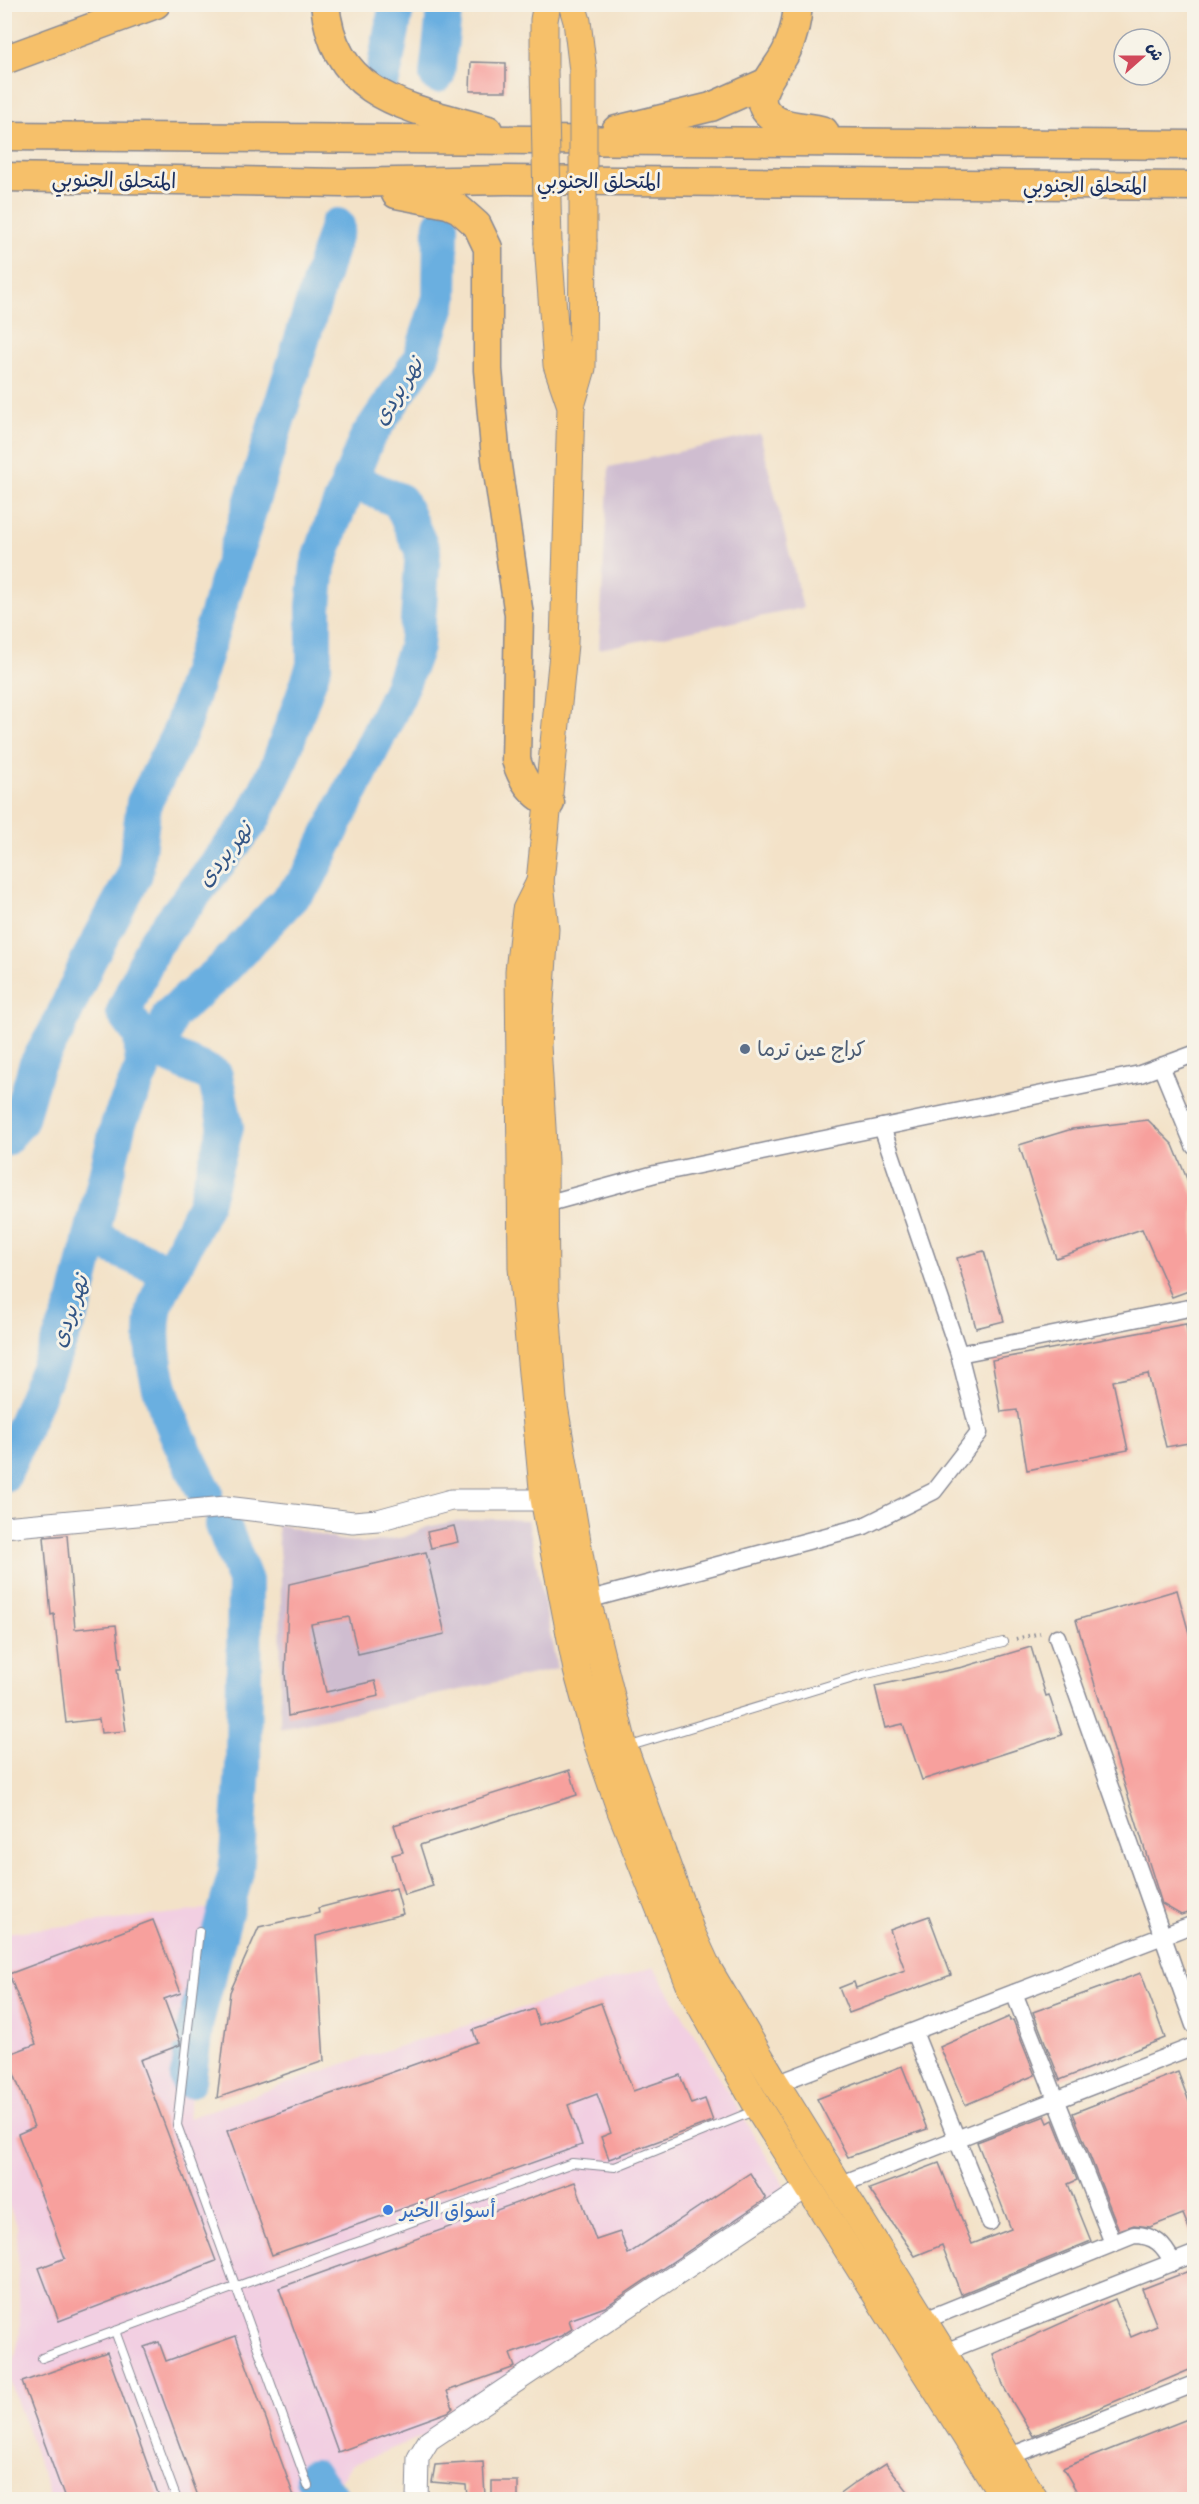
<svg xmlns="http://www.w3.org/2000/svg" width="1199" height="2504" viewBox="0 0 1199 2504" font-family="Itim,'Playpen Sans Arabic',sans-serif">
	<rect width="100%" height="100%" fill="#f7f3e8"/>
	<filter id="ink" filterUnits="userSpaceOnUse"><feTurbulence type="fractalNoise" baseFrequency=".0167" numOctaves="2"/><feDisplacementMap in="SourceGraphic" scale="12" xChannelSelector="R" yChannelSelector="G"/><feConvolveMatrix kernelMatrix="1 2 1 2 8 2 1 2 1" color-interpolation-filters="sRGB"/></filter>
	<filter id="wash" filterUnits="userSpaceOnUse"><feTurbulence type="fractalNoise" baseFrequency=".008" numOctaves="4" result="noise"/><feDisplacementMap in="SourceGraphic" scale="24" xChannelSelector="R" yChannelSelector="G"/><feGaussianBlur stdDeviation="1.35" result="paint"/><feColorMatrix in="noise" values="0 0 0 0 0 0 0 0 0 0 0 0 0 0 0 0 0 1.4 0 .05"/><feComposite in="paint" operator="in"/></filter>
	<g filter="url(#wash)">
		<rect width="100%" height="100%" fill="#f3e2c8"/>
		<!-- built -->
		<path fill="#f2cfe2" d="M218,1908L188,2118L343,2064L654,1967L789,2194L424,2436L351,2465L327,2499H51L10,2381L20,2334L17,2225L4,2195V1933Z"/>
		<!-- industrial -->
		<g fill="#cfbdd0">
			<path d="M760,434L803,608L599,649L609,467Z"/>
			<path d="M495,1519L528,1520L557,1669L280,1728L281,1575L277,1524L339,1540L367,1543L405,1537L427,1527L456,1521Z"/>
		</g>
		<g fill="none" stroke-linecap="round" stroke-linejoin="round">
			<!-- river -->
			<g stroke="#6aafe0" stroke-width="36">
				<path d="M437,75L445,4"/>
				<path d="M383,76L397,4"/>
				<path d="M4,1139L20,1121L36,1066L59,1026L88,961L135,874L144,803L181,730L337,226"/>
				<path d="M91,1237L171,1273L204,1206L226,1127L215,1076L159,1051L170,1015L221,971L307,880L398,695L416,647L423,552L400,501L350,480"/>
				<path d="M171,1273C165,1284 156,1298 154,1311C144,1373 177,1438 205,1492"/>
				<path d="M4,1474L75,1304L119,1122L143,1067L141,1035L124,1012L154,944L252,820L278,766L314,666V606L318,566L332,524L367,438L420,360L440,298L441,225"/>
				<path d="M188,2080L196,2021L236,1872L243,1766L245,1581L223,1525"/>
				<path d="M313,2477L333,2500"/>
			</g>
		</g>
		<g id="blocks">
			<!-- building -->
			<g fill="#f7a09d">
				<path d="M471,62L506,63V91H470Z"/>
				<path d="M1148,1120L1173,1145L1194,1196V1289L1172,1297L1142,1229L1056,1258L1019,1145L1072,1129Z"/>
				<path d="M984,1251L1004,1321L976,1328L957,1258Z"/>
				<path d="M1186,1324L1194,1382V1442L1166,1447L1148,1374L1113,1381L1128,1450L1027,1470L1017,1410L1001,1412L992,1360Z"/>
				<path d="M454,1526L458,1542L431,1548L427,1532Z"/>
				<path d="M67,1535L75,1629L116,1625L121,1669H117L126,1731L101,1733L99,1719L66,1723L54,1614L51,1615L44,1537Z"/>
				<path d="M426,1552L445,1634L358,1654L349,1617L311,1624L326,1692L375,1681L379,1696L288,1716L285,1673L289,1584Z"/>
				<path d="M1177,1590L1194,1651V1911L1181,1915L1162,1904L1118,1764L1076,1620Z"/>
				<path d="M1031,1647L1046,1696L1049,1695L1062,1735L922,1780L903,1724L885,1728L875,1686L963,1667Z"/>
				<path d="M570,1770L577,1795L420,1845L433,1886L404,1895L392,1855L403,1852L394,1825Z"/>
				<path d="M396,1888L403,1914L316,1936L324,2061L217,2098L230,1992L259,1927L319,1913L318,1908Z"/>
				<path d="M929,1916L951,1975L849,2013L839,1988L854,1982L856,1988L905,1970L890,1930Z"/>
				<path d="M153,1920L181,1993L164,1999L180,2042V2045L140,2060L216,2261L59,2321L39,2268L65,2258L18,2134L34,2127L7,2055L36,2044L9,1974Z"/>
				<path d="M1141,1973L1165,2038L1060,2080L1033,2012Z"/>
				<path d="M601,2003L633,2091L680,2075L691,2104L705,2099L713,2121L609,2159L601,2137L611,2133L597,2094L568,2105L582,2145L272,2255L227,2131L477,2042L473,2030L534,2009L539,2025Z"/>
				<path d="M1009,2017L1010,2021L1013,2020L1035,2075L965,2105L940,2047Z"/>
				<path d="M902,2066L927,2129L848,2157L817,2099Z"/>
				<path d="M1178,2072L1194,2115V2241L1183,2214L1150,2227L1134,2225L1119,2230L1073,2113Z"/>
				<path d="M1045,2116L1048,2123L1053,2120L1077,2180L1068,2184L1091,2241L961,2294L942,2245L915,2256L869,2189L939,2163L972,2244L1011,2229L977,2142Z"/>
				<path d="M750,2173L766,2199L605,2307L569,2320L572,2329L561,2336L510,2354L515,2367L447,2391L453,2408L448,2412L338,2452L279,2288L575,2182L596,2240L620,2232L628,2254Z"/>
				<path d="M1194,2269V2368L1033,2436L1004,2388L993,2354L1115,2299L1131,2337L1157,2326L1142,2289Z"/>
				<path d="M236,2336L295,2499H199L144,2347L159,2342L166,2361Z"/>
				<path d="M107,2352L160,2499H65L22,2382Z"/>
				<path d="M1190,2418L1194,2431V2499H1081L1063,2468Z"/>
				<path d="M483,2462L485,2496L467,2497L466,2485L432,2482L435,2465Z"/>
				<path d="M886,2463L914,2499H833L856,2482Z"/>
				<rect x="492" y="2481" width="26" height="18"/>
			</g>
		</g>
	</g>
	<g filter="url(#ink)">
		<use href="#blocks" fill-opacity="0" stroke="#878893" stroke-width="1.5"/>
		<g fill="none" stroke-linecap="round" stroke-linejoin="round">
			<defs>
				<g id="service">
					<path d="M627,1747L863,1675L1003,1642"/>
					<path d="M199,1931L177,2125L308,2486"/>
					<path d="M115,2331L177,2500"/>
					<path d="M42,2358L572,2163L615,2167L756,2110"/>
				</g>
				<g id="minor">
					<path d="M1161,1066L1194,1146"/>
					<path d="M882,1127L959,1354L1194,1307"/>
					<path d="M538,1206L655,1174L1140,1074L1194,1054"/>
					<path d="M587,1600L864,1526L934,1491L979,1433L959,1354"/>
					<path d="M1057,1637L1194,2025"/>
					<path d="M1014,1993L1113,2243"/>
					<path d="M914,2032L990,2222"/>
					<path d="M776,2084L1194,1924"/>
					<path d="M839,2185L1194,2046"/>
					<path d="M925,2320L1134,2235C1155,2235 1164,2245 1173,2263"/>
					<path d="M937,2355L1194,2254"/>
					<path d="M1000,2460L1194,2384"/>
				</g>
				<g id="tertiary">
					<path d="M4,1527L226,1507L353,1522L378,1520L451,1500H558"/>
					<path d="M417,2500L418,2458L429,2440L807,2187"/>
				</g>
				<g id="primary">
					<path d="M572,4L577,21L583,71"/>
					<path d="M544,68V20L547,4"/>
					<path d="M583,242L582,368L571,406L564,644L540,882L545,929L537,1045L544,1161L545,1293L553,1400L587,1600L624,1748L691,1932L708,1969L776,2084L1035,2500"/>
					<path d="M548,244L557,365L571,406"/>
					<path d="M540,882L526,910L519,971L522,1268L544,1499L577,1670L597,1742L621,1811L692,1990L759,2109L1006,2500"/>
				</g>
				<g id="trunk">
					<path d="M325,4C334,99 412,108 488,130"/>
					<path d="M798,4C797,21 794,35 787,50C778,71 741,101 778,121C792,128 809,126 824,131"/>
					<path d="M4,60L156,4"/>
					<path d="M616,130L711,107L765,83"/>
					<path d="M4,136L1194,145"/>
					<path d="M4,177L341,183L506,180L1194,186"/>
					<path d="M396,194L448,204L459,209L477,225L488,248V370L496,459L519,615L516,760C522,780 531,793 550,803"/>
				</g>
			</defs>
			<!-- service casing -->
			<use href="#service" stroke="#878893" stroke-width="10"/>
			<!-- minor casing -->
			<use href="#minor" stroke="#878893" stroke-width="19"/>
			<!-- tertiary casing -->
			<use href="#tertiary" stroke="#878893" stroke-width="23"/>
			<!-- primary casing -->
			<use href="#primary" stroke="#878893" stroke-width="29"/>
			<!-- trunk casing -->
			<use href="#trunk" stroke="#878893" stroke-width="31"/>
			<!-- path -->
			<path stroke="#878893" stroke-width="4" stroke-dasharray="1.5 4.5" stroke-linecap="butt" d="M1016,1639L1040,1633"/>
			<!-- service -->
			<use href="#service" stroke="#fff" stroke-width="8"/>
			<!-- minor -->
			<use href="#minor" stroke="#fff" stroke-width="16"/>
			<!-- tertiary -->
			<use href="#tertiary" stroke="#fff" stroke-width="21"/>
			<!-- primary -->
			<use href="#primary" stroke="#f6c06b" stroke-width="27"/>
			<!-- trunk -->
			<use href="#trunk" stroke="#f6c06b" stroke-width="28"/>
			<defs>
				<g id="primary-bridge">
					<path d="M544,68L548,244"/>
					<path d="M583,71V242"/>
				</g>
			</defs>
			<!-- primary-bridge casing -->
			<use href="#primary-bridge" stroke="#878893" stroke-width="29" stroke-linecap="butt"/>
			<!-- primary-bridge -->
			<use href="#primary-bridge" stroke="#f6c06b" stroke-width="27"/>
		</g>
	</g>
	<!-- markers -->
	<circle fill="#5c6f8a" stroke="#f7f3e8" stroke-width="2" cx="745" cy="1049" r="6"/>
	<circle fill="#3f7fe0" stroke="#f7f3e8" stroke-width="2" cx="388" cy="2210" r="6"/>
	<g text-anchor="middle" stroke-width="6" stroke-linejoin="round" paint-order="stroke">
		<!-- street labels -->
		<g font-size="21" fill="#1b2f5e" stroke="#f7f3e8">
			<text transform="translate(114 180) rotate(1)" y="7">المتحلق الجنوبي</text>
			<text x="599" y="188">المتحلق الجنوبي</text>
			<text x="1085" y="192">المتحلق الجنوبي</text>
		</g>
		<!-- service labels -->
		<g font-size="21" fill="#4e5e75" stroke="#f7f3e8" text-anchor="start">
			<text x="757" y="1056">كراج عين ترما</text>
		</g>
		<!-- shop labels -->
		<g font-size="21" fill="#366cbe" stroke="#f7f3e8" text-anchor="start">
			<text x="400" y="2217">أسواق الخير</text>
		</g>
		<!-- water labels -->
		<g font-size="22" font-style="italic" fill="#335585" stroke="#f7f3e8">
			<text transform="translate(397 391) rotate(-58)" y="8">نهر بردى</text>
			<text transform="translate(224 854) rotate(-52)" y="8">نهر بردى</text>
			<text transform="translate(69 1311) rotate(-71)" y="8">نهر بردى</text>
		</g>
	</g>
	<!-- margin -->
	<rect width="1199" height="2504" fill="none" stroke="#f7f3e8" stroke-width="24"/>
	<!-- north arrow -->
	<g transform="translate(1142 57) rotate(69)"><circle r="28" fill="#f7f3e8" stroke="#9fa5b1" stroke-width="1.5"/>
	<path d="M0-4.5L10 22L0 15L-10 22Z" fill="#d1495b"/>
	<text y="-9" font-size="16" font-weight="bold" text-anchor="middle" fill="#1b2f5e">ش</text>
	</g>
</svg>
